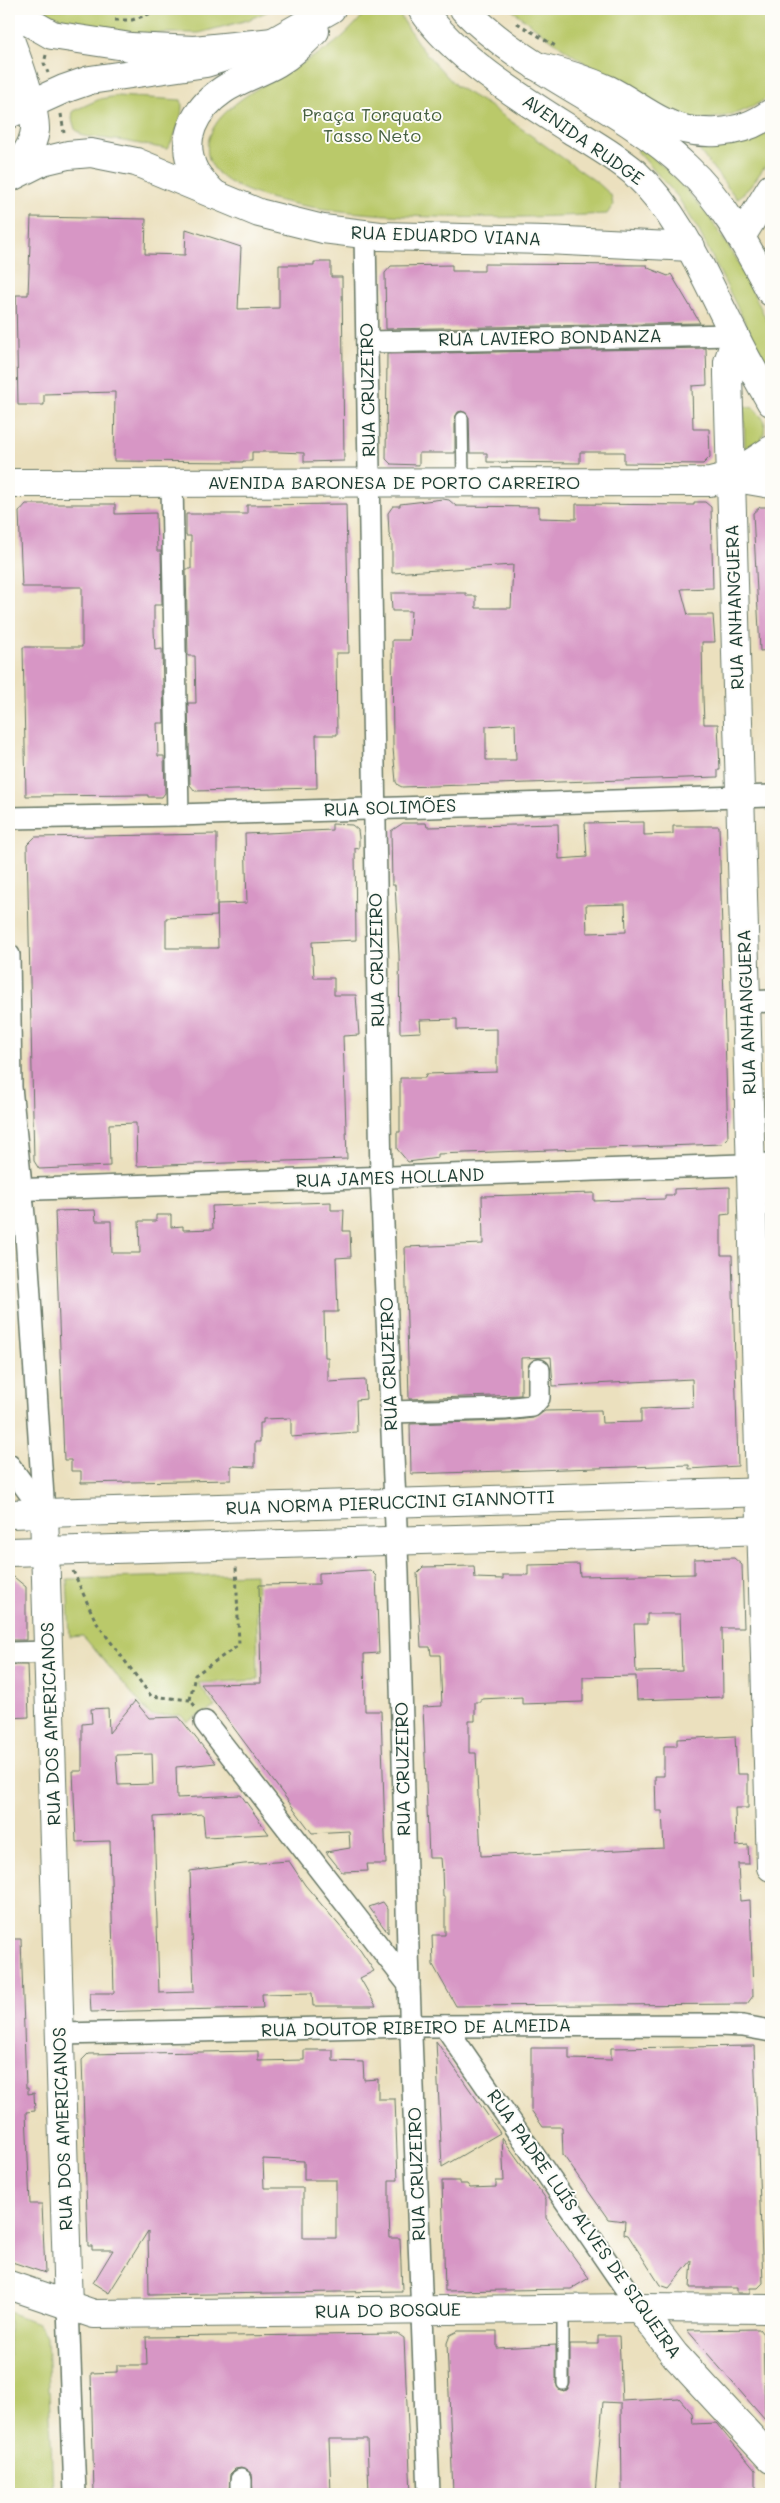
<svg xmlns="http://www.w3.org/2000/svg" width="780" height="2503" viewBox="0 0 780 2503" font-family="Mali,sans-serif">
	<rect width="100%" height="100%" fill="#fdfcf7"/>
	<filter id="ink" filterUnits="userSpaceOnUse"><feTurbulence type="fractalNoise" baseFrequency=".02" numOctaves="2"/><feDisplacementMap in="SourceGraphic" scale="10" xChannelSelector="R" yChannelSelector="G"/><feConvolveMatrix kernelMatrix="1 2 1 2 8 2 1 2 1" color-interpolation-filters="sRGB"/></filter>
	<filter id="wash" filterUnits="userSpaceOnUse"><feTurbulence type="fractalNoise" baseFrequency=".0096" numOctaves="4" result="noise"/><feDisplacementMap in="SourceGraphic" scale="20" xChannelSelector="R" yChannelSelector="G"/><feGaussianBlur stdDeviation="1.12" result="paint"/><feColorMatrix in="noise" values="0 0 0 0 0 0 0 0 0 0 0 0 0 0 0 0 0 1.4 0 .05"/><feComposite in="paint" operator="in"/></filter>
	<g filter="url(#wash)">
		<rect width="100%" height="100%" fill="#ebe0be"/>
		<!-- green -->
		<g fill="#bac96b" stroke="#6c8350">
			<path d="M38,9H273L248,20L199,33H138L78,25Z"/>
			<path d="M368,9H396L421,48L456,86L488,105L598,183L611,195L613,205L607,214C560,216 151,240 214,127C232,95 296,69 328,48C343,38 357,23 368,9Z"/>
			<path d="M511,9H771V94C746,118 693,126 660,113C646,108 632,94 619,86C582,61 545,37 511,9Z"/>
			<path d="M117,96L181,100C185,113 175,138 167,149L124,141L83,136L75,129L72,119L73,111L100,99Z"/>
			<path d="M771,129V158L750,187L737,199L698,149C708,144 714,145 725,145C741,144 758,137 771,129Z"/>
			<path d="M641,147L676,178L707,214L736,258L771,329V374L698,229L677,196L637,151Z"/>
			<path d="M744,406L754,408L765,421L764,434L756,448L745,452Z"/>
			<path d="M256,1574L258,1680L198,1683L215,1707L187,1722L180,1715L151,1716L83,1636L70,1637L67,1579Z"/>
			<path d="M9,2312L37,2323L47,2337L53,2494H9Z"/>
		</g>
		<g id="blocks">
			<!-- building -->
			<g fill="#d796c5" fill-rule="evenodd">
				<path d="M31,217L146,219L145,254L185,255L186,229L241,247L238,309L279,308V265H314V262H331V277H342L344,461L304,462V453L278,452H252V461H243V462L114,461L115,392L44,394V405H18L16,295H28Z"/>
				<path d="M484,264L647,265L648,268L668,276L671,274L700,323L386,329L385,273L391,266L452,265V271H484Z"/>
				<path d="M706,348L707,385L692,386L693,429H709L710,457L703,464L624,463V452H580V463L487,462V453H470L469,417L462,411L458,412L455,418V453H419V465L391,464L386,459L387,354Z"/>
				<path d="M443,499L449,500L456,506L539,507V518L576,519V504L694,505V502H705L711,507L713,588L681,589L688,615H713L715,642H702L703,697L704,724H718L720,770H718V777L402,787L398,785L396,782L393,748L392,640H409L411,611H392L391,593H466V596H476V608H511L513,565L392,573V542L389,534L388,513L393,506H400V504ZM515,724L516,760H486V726Z"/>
				<path d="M26,504H115V514L156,513L157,551H161L162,605H154V630L155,650L162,649L164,723H157L158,756H164L165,793L162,797H148V795L26,796L23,647H82V587H22L19,512Z"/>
				<path d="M346,504L349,653H336L337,735H316L317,788L195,791L190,785L188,703H196L195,656H188L186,569H191V536H186V514H247V505Z"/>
				<path d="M760,507H771V650L760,651L753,513Z"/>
				<path d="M644,822V835L673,834V826H719L728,1138L722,1144L438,1154V1158L408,1162L397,1149V1132H400V1078H425L426,1074L497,1072V1029L457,1030V1019L420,1020L421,1032L400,1033L399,955L395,885H392L391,831L403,823H426L427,827L558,824L559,859L587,857L585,823ZM625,904L626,932L587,933L586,905Z"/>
				<path d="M332,824L352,825L358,830L359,838V849L355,848L356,940L312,942L314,978H334V995H356L359,1035L343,1036L347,1159L137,1166L136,1123L109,1124L110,1166L39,1169L34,1161L27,845L35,837L217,834V916L166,918V948H218L217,904L247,903L245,834L332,830Z"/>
				<path d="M730,1187V1214L721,1215V1255H732L738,1466L689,1469V1465L411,1474L410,1424L506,1421L533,1418L545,1411L601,1410L602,1423L641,1422V1409L693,1407L692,1379L553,1386L551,1357L521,1358V1395L409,1399L405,1247L483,1244L482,1196L594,1193V1201L665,1199V1195H674V1189Z"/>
				<path d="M331,1202V1210H344L343,1231H350L351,1257L336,1258L338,1312H324L325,1357H328V1382L365,1380L366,1399L356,1400L357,1432L291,1437V1418L263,1419V1423H260V1442H255V1467L231,1466V1480L81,1483V1471H71V1460H64L55,1211L95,1210L96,1221H111L112,1253H140L139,1221H156V1215H171V1227L183,1226V1230L213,1229L212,1206Z"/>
				<path d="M734,1558L742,1565L744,1628H722L723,1697L637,1700L636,1676L583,1677V1702L522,1704V1697L481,1699V1702H475V1721H469V1753H476L481,1856L664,1848L662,1811H656L655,1776H664V1746H677V1739L735,1736L737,1774H748V1808H735L736,1846L748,1845L749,1864H738L740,1901L750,1900L753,1996L747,2004L456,2006L433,1965L432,1935H445V1897H443L442,1870H444H442L441,1858H429L423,1707L442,1706L440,1655H431L430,1647H421L417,1573L423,1567L474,1566L475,1578L503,1579V1575H528V1565L579,1564L580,1576L694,1574V1559ZM647,1614H680L682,1671L636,1672L634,1624H647Z"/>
				<path d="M370,1570L376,1576L379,1653L364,1654L365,1711H381L386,1864H367L368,1871L342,1872L326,1852L350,1848L349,1831L312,1833L201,1684L261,1683L259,1585L319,1584V1573Z"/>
				<path d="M9,1573L26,1587V1640H9Z"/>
				<path d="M9,1665H27L29,1717L9,1718Z"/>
				<path d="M135,1701L149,1718L179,1717L216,1763L176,1767L177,1798L241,1795L269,1834L205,1837L203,1814L154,1817L159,1993L194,1992L190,1871L244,1864L289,1861L305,1885L360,1950L374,1971L360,1978L376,2006H313L312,1993L262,1994L263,2008L91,2012L90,1993H114L110,1841L76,1842L73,1771H82V1724L92,1723L91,1709L108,1708L109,1733ZM152,1754L153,1784L118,1785L116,1755Z"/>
				<path d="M383,1902L388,1909V1933L369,1907Z"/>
				<path d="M9,1939H21L26,2088H28V2094L34,2093L35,2111L26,2112L30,2204H42L45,2273L9,2261Z"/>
				<path d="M436,2041L500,2133L442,2167Z"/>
				<path d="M754,2046L763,2283L758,2288H750V2293H737V2288H690L692,2260L669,2288L660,2285L628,2235L624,2234L625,2221L608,2219L563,2155L562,2127H543L531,2110V2048H569V2059L611,2060V2048Z"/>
				<path d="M304,2050H333V2061L363,2062L364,2080L378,2079V2099H395L398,2180H389V2216L390,2238H400L402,2291L149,2295L148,2231L109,2293L93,2283L113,2250H92V2246H88L82,2060L88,2054L258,2051V2061L304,2060ZM263,2159L304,2161V2180H336V2238H303V2188H264Z"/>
				<path d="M502,2137L546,2199V2218L589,2278L571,2289L445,2291L442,2181H460V2184H467L470,2188L496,2187V2181H504Z"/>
				<path d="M759,2329L763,2334L765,2420L687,2330Z"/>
				<path d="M458,2331H497V2348L556,2345V2384L563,2391L567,2390L570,2384V2344H598V2336H619L622,2401L679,2398L692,2413L693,2424L716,2423L755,2470V2494H622L621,2403L603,2402L595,2494H453L447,2343L450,2335Z"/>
				<path d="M398,2334L404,2338L411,2494H369L367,2439H329L331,2494H253L252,2474L241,2468L235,2469L230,2474L229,2494H94L91,2373L117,2372V2365H147L146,2337Z"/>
			</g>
		</g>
	</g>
	<g filter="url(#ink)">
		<use href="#blocks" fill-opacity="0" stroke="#667664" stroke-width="1"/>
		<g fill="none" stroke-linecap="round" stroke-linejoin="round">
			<defs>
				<g id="lane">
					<path d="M462,418L463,482"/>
					<path d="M9,1207L21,1190"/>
					<path d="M563,2310V2384"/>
				</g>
				<g id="street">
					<path d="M365,234L381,1178L398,1572L409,1985L429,2494"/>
					<path d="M367,342L734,335"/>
					<path d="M172,483L178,815"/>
					<path d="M9,818L178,815L771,796"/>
					<path d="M9,955L11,1087L26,1235L44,1513"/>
					<path d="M747,1002L771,1001"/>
					<path d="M9,1190L771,1164"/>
					<path d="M390,1412L505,1409L532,1406L539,1398V1370"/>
					<path d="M9,1465L44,1513"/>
					<path d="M9,1653L49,1652"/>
					<path d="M205,1722L409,1985"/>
					<path d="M445,2026L639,2308"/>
					<path d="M61,2034L411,2026L717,2025L743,2026L771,2031"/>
					<path d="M68,2307L75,2494"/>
					<path d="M241,2494V2480"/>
				</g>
				<g id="secondary">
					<path d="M736,338L728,362V375L771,1867"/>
					<path d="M9,483L710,482L730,477L771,450"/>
					<path d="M44,1513L68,2307"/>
					<path d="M9,2285L94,2314L639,2308L771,2309"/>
					<path d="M639,2308L675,2355L771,2459"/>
				</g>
				<g id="primary">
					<path d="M422,9C453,56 522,99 571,130C592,143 615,156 634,172C681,216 704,276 733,332C744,356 758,379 771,402"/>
					<path d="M464,9C528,75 620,104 686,167C724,202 747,247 771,292"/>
					<path d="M9,37C17,58 36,109 35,130C33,148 21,161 9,172"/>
					<path d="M9,114L64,89L90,80L206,63L273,42L331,9"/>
					<path d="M9,178L43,161L68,155L91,153L136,162L259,213L323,229L380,236L546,240L691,247"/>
					<path d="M215,195C208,188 200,180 195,172C178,140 195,109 223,90C239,79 260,73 277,63C292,54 303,43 315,31"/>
					<path d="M730,477L771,484"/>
					<path d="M9,1514L771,1492"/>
					<path d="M9,1552L771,1530"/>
				</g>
				<g id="highway">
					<path d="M15,9L24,19L52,35L131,47L194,50L273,42"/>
					<path d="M536,66C562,72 585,79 609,90C627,99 644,112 662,121C696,138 740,136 771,113"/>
					<path d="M741,237L771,188"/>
				</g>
			</defs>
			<!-- lane casing -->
			<use href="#lane" stroke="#667664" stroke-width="14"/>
			<!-- street casing -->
			<use href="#street" stroke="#667664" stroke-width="24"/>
			<!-- secondary casing -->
			<use href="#secondary" stroke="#667664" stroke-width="30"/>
			<!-- primary casing -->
			<use href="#primary" stroke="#667664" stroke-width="30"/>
			<!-- highway casing -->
			<use href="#highway" stroke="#667664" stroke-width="30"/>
			<!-- path -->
			<g stroke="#667664" stroke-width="3" stroke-dasharray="4 4" stroke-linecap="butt">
				<path d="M115,20H132L163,9"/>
				<path d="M517,23L557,47"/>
				<path d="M46,55L44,63L48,73"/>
				<path d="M61,114L64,133"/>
				<path d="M73,1571L96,1622L151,1696L190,1700"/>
				<path d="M195,1706L190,1700L195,1675L239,1645L236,1566"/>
			</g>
			<!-- lane -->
			<use href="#lane" stroke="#fff" stroke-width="11"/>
			<!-- street -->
			<use href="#street" stroke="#fff" stroke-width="21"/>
			<!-- secondary -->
			<use href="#secondary" stroke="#fff" stroke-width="28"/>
			<!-- primary -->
			<use href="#primary" stroke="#fff" stroke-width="28"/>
			<!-- highway -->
			<use href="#highway" stroke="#fff" stroke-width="28"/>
		</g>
	</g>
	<g text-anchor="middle" stroke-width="4" stroke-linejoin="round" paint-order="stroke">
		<!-- park labels -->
		<g font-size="18" fill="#466042" stroke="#fdfcf7">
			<text x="372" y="121">Praça Torquato<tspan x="372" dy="21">Tasso Neto</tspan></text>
		</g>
		<!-- street labels -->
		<g font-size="18" fill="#1f3d34" stroke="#fdfcf7">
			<text transform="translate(583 140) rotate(35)" y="6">AVENIDA RUDGE</text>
			<text transform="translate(446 236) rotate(2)" y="6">RUA EDUARDO VIANA</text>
			<text transform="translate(550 338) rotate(-1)" y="6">RUA LAVIERO BONDANZA</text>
			<text transform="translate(368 390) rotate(-91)" y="6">RUA CRUZEIRO</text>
			<text x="394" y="489">AVENIDA BARONESA DE PORTO CARREIRO</text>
			<text transform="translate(735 607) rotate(-92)" y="6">RUA ANHANGUERA</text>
			<text transform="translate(390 808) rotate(-2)" y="6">RUA SOLIMÕES</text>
			<text transform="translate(377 960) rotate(-91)" y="6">RUA CRUZEIRO</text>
			<text transform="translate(747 1012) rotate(-92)" y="6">RUA ANHANGUERA</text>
			<text transform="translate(390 1178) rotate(-2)" y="6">RUA JAMES HOLLAND</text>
			<text transform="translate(389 1364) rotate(-92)" y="6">RUA CRUZEIRO</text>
			<text transform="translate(390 1503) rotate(-2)" y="6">RUA NORMA PIERUCCINI GIANNOTTI</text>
			<text transform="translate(51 1724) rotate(-92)" y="6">RUA DOS AMERICANOS</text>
			<text transform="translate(403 1769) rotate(-91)" y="6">RUA CRUZEIRO</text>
			<text transform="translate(416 2028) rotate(-1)" y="6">RUA DOUTOR RIBEIRO DE ALMEIDA</text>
			<text transform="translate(63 2129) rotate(-92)" y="6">RUA DOS AMERICANOS</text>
			<text transform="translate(417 2174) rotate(-92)" y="6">RUA CRUZEIRO</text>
			<text transform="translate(584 2224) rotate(55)" y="6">RUA PADRE LUÍS ALVES DE SIQUEIRA</text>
			<text transform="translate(388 2311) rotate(-1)" y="6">RUA DO BOSQUE</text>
		</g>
	</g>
	<!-- margin -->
	<rect width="780" height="2503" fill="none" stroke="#fdfcf7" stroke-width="30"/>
</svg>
